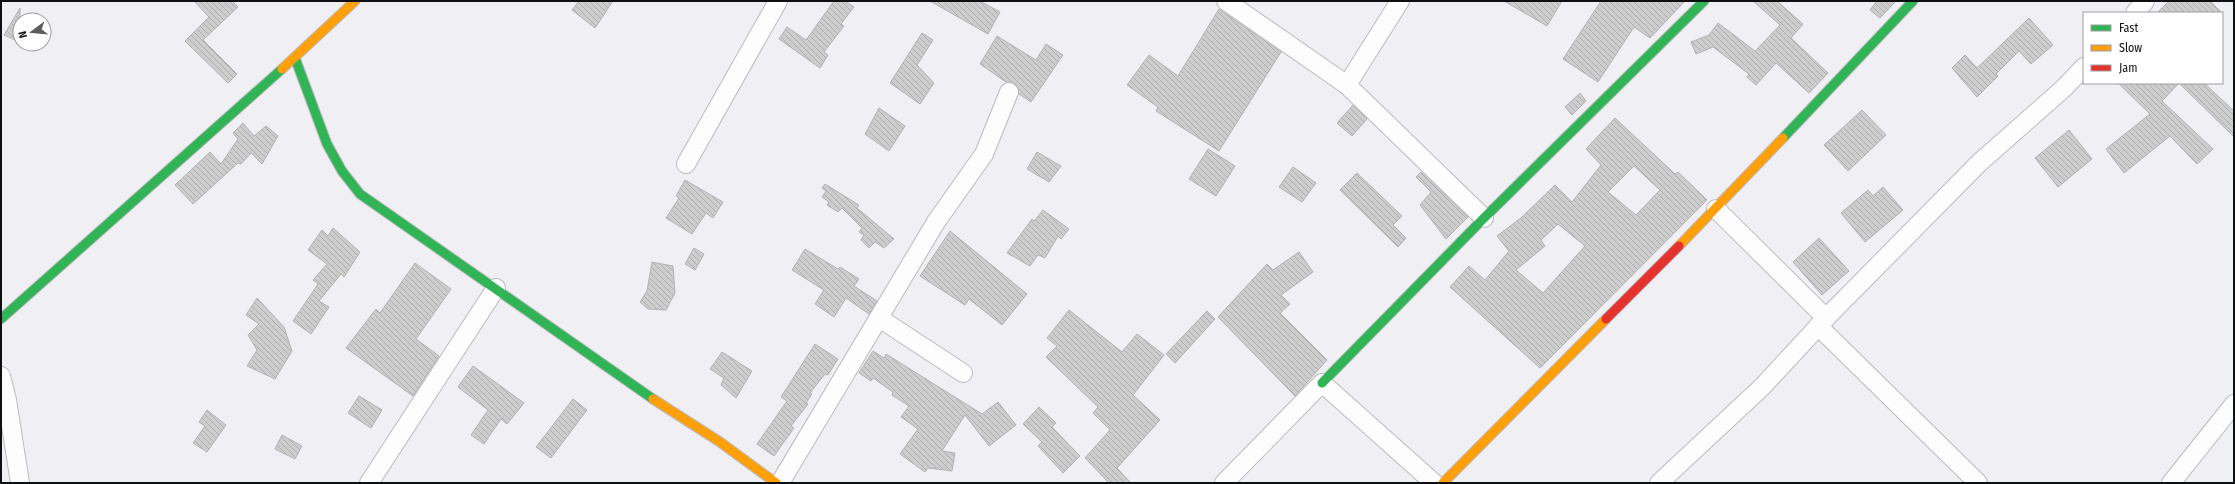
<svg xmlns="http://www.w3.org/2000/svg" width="2235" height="484" viewBox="0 0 2235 484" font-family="'Fira Sans Condensed',sans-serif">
	<defs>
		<pattern id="building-back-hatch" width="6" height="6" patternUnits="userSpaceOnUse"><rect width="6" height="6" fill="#cecdce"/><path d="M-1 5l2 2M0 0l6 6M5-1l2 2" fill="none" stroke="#b0afb0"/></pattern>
	</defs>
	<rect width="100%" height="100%" fill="#efeff4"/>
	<!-- building -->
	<g fill="url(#building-back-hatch)" stroke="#b3b2b3" fill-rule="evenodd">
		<path d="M194,1H232L238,7L203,40L237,74L228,83L185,41L209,17Z"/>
		<path d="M579,1H613L595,28L572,10Z"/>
		<path d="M834,1H845L854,7L841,24L844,26L824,52L828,55L820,68L779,39L787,27L806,40Z"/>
		<path d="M930,1H980L1000,12L988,34Z"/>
		<path d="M1504,1H1562L1547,26Z"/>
		<path d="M1601,1H1685L1650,38L1634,27L1598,82L1563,59Z"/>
		<path d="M1753,1H1777L1803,24L1791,38L1828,73L1809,93L1776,63L1756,85L1747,77L1749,74L1713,47L1696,54L1691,42L1709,35L1718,23L1755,51L1780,25Z"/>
		<path d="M1877,1H1896L1880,18L1870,10Z"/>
		<path d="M2169,1H2210L2222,13H2157Z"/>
		<path d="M20,8V42L4,35Z"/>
		<path d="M1219,9L1281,52L1219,151L1156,111L1158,107L1127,85L1149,55L1178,76Z"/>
		<path d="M2029,18L2053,45L2031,64L2019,51L1996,74L1998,76L1977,97L1952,68L1965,55L1977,68Z"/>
		<path d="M922,33L933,40L917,65L934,83L920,104L890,83Z"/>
		<path d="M997,36L1036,60L1046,44L1063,55L1031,102L1019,94L1017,86L1013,82H1006L980,64Z"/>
		<path d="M2118,83H2179L2162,101L2213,149L2197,164L2170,136L2124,173L2106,149L2150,114Z"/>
		<path d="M2179,83H2204L2234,111V137Z"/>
		<path d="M1580,93L1586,101L1572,115L1565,107Z"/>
		<path d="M1353,105L1367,119L1352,136L1337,123Z"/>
		<path d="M879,108L905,126L889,151L865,134Z"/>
		<path d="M1862,110L1886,135L1848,171L1824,145Z"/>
		<path d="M1615,118L1675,174L1678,172L1707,200L1540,368L1450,287L1469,266L1485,280L1509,251L1497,236L1522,217L1555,185L1572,202L1601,165L1586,149ZM1634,166L1660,190L1636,215L1608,192ZM1558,224L1585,246L1543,293L1516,270L1545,246L1541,240Z"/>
		<path d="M243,123L254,136L266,126L278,136L262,164L251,153L241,164L238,163L193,204L175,185L210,152L221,164L238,139L233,133Z"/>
		<path d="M2069,130L2092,159L2058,187L2035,158Z"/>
		<path d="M1208,149L1235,166L1216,196L1189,179Z"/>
		<path d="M1037,152L1061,166L1049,182L1027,169Z"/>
		<path d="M1293,167L1316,183L1302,202L1279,187Z"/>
		<path d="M1421,172L1468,217L1446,239L1420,205L1431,192L1416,177Z"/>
		<path d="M1357,173L1402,216L1393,225L1406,238L1398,247L1340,190Z"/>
		<path d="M685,180L723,202L713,218L706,213L692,234L666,218L679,198L676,196Z"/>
		<path d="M825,184L859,205L857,208L894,239L884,248L875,242L869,248L861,240L864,235L859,232L862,228L842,208L838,212L827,205L829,202L822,197L826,191L822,188Z"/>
		<path d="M1883,187L1903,210L1865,242L1841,213L1868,190L1873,196Z"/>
		<path d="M1043,210L1069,229L1061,239L1058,236L1045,258L1038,255L1030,266L1007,253L1032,219L1034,221Z"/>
		<path d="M333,228L360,252L344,277L341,274L319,301L329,307L311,334L293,321L318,284L313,280L327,264L308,250L322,230L328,236Z"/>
		<path d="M950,231L1027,294L1002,325L969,299L965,305L920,276Z"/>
		<path d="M1819,238L1849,271L1822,295L1793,262Z"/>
		<path d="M694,248L704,254L695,270L685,264Z"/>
		<path d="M805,249L838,269L840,267L859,279L854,286L877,301L869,314L846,298L834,317L815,304L824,290L792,270Z"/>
		<path d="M1299,252L1313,272L1281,295L1290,304L1280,313L1327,360L1295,396L1218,317L1267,264L1273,270Z"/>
		<path d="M652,262L673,266L675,293L666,310L648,309L640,302L647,291Z"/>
		<path d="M415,263L451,289L416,339L439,356L413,396L346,348L376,309L380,313Z"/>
		<path d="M257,298L284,327L292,351L275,379L247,366L257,350L248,335L259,324L246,315Z"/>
		<path d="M1069,310L1122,352L1137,334L1164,355L1133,395L1160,420L1117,468L1131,483H1109L1085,458L1110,430L1093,413L1098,407L1046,357L1057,346L1047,338Z"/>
		<path d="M1207,311L1215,319L1175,363L1166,354Z"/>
		<path d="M815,344L838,359L828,375L825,374L810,393L812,394L806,403L808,404L791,426L794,428L774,456L757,444L787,401L781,397Z"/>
		<path d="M873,351L884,358L886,354L982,414L998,402L1016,425L989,446L965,415L942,451L955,453L952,471L928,468L925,472L900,454L918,429L901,417L909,406L892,395L893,392L873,378L871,381L859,373Z"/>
		<path d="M722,352L752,371L736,398L721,385L724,378L710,369Z"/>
		<path d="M473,366L524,403L507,424L501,419L484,444L471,435L488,410L458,387Z"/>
		<path d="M359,396L382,410L371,428L348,413Z"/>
		<path d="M573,399L587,410L551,458L536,447Z"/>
		<path d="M1039,407L1056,423L1052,427L1080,456L1063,473L1038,446L1042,442L1023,424Z"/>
		<path d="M207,410L226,425L207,452L193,443L205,426L199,422Z"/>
		<path d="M282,435L302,446L295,459L275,449Z"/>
	</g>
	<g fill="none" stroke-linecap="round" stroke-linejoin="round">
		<defs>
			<g id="street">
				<path d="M1226,1L1347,85L1484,218"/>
				<path d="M2135,13L2145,1"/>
				<path d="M1347,85L1400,1"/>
				<path d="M686,164L778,1"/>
				<path d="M879,318L963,373"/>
				<path d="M1826,318L1979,163L2064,88L2084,67"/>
				<path d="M1818,326L1978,483"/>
				<path d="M1,376L7,400L20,483"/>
				<path d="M369,483L496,288"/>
				<path d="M780,483L936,222L984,154L1009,92"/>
				<path d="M1224,483L1322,383L1434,483"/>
				<path d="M1659,483L1762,387L1826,318L1716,209"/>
				<path d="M2171,483L2234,404"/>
			</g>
			<g id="fast">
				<path d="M295,58L327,144L342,171L360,194L653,399"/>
				<path d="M1783,138L1913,1"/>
				<path d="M1,319L282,69"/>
				<path d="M1322,383L1484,218L1704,1"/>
			</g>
			<g id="slow">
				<path d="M282,69L355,1"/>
				<path d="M1679,246L1783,138"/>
				<path d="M653,399L720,442L776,483"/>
				<path d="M1443,483L1606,319"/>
			</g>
			<path id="jam" d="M1606,319L1679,246"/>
		</defs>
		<!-- street casing -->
		<use href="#street" stroke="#bbbbbf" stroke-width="20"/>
		<!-- fast casing -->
		<use href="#fast" stroke="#bbbbbf" stroke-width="11"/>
		<!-- slow casing -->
		<use href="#slow" stroke="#bbbbbf" stroke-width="11"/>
		<!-- jam casing -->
		<use href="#jam" stroke="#bbbbbf" stroke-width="11"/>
		<!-- street -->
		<use href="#street" stroke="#fdfdfd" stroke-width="18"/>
		<!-- fast -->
		<use href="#fast" stroke="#30b455" stroke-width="9"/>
		<!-- slow -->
		<use href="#slow" stroke="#ff9f0a" stroke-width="9"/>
		<!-- jam -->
		<use href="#jam" stroke="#e5322d" stroke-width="9"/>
	</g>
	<!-- border -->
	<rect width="2235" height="484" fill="none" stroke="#0e0f11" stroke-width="4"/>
	<!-- legend -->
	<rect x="2083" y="12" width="140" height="72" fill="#ffffff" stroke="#9f9fa0"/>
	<rect x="2091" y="25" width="20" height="6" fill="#30b455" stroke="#9f9fa0"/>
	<text x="2119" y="32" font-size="12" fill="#0e0f11">Fast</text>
	<rect x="2091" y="45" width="20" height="6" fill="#ff9f0a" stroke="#9f9fa0"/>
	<text x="2119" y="52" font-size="12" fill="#0e0f11">Slow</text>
	<rect x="2091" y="65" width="20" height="6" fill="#e5322d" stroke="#9f9fa0"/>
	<text x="2119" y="72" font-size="12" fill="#0e0f11">Jam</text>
	<!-- north arrow -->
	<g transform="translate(32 32) rotate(254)"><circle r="19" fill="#ffffff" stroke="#9f9fa0"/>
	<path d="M0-3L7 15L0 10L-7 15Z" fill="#5d5d60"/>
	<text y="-6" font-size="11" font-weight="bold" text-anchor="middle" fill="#0e0f11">N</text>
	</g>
</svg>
